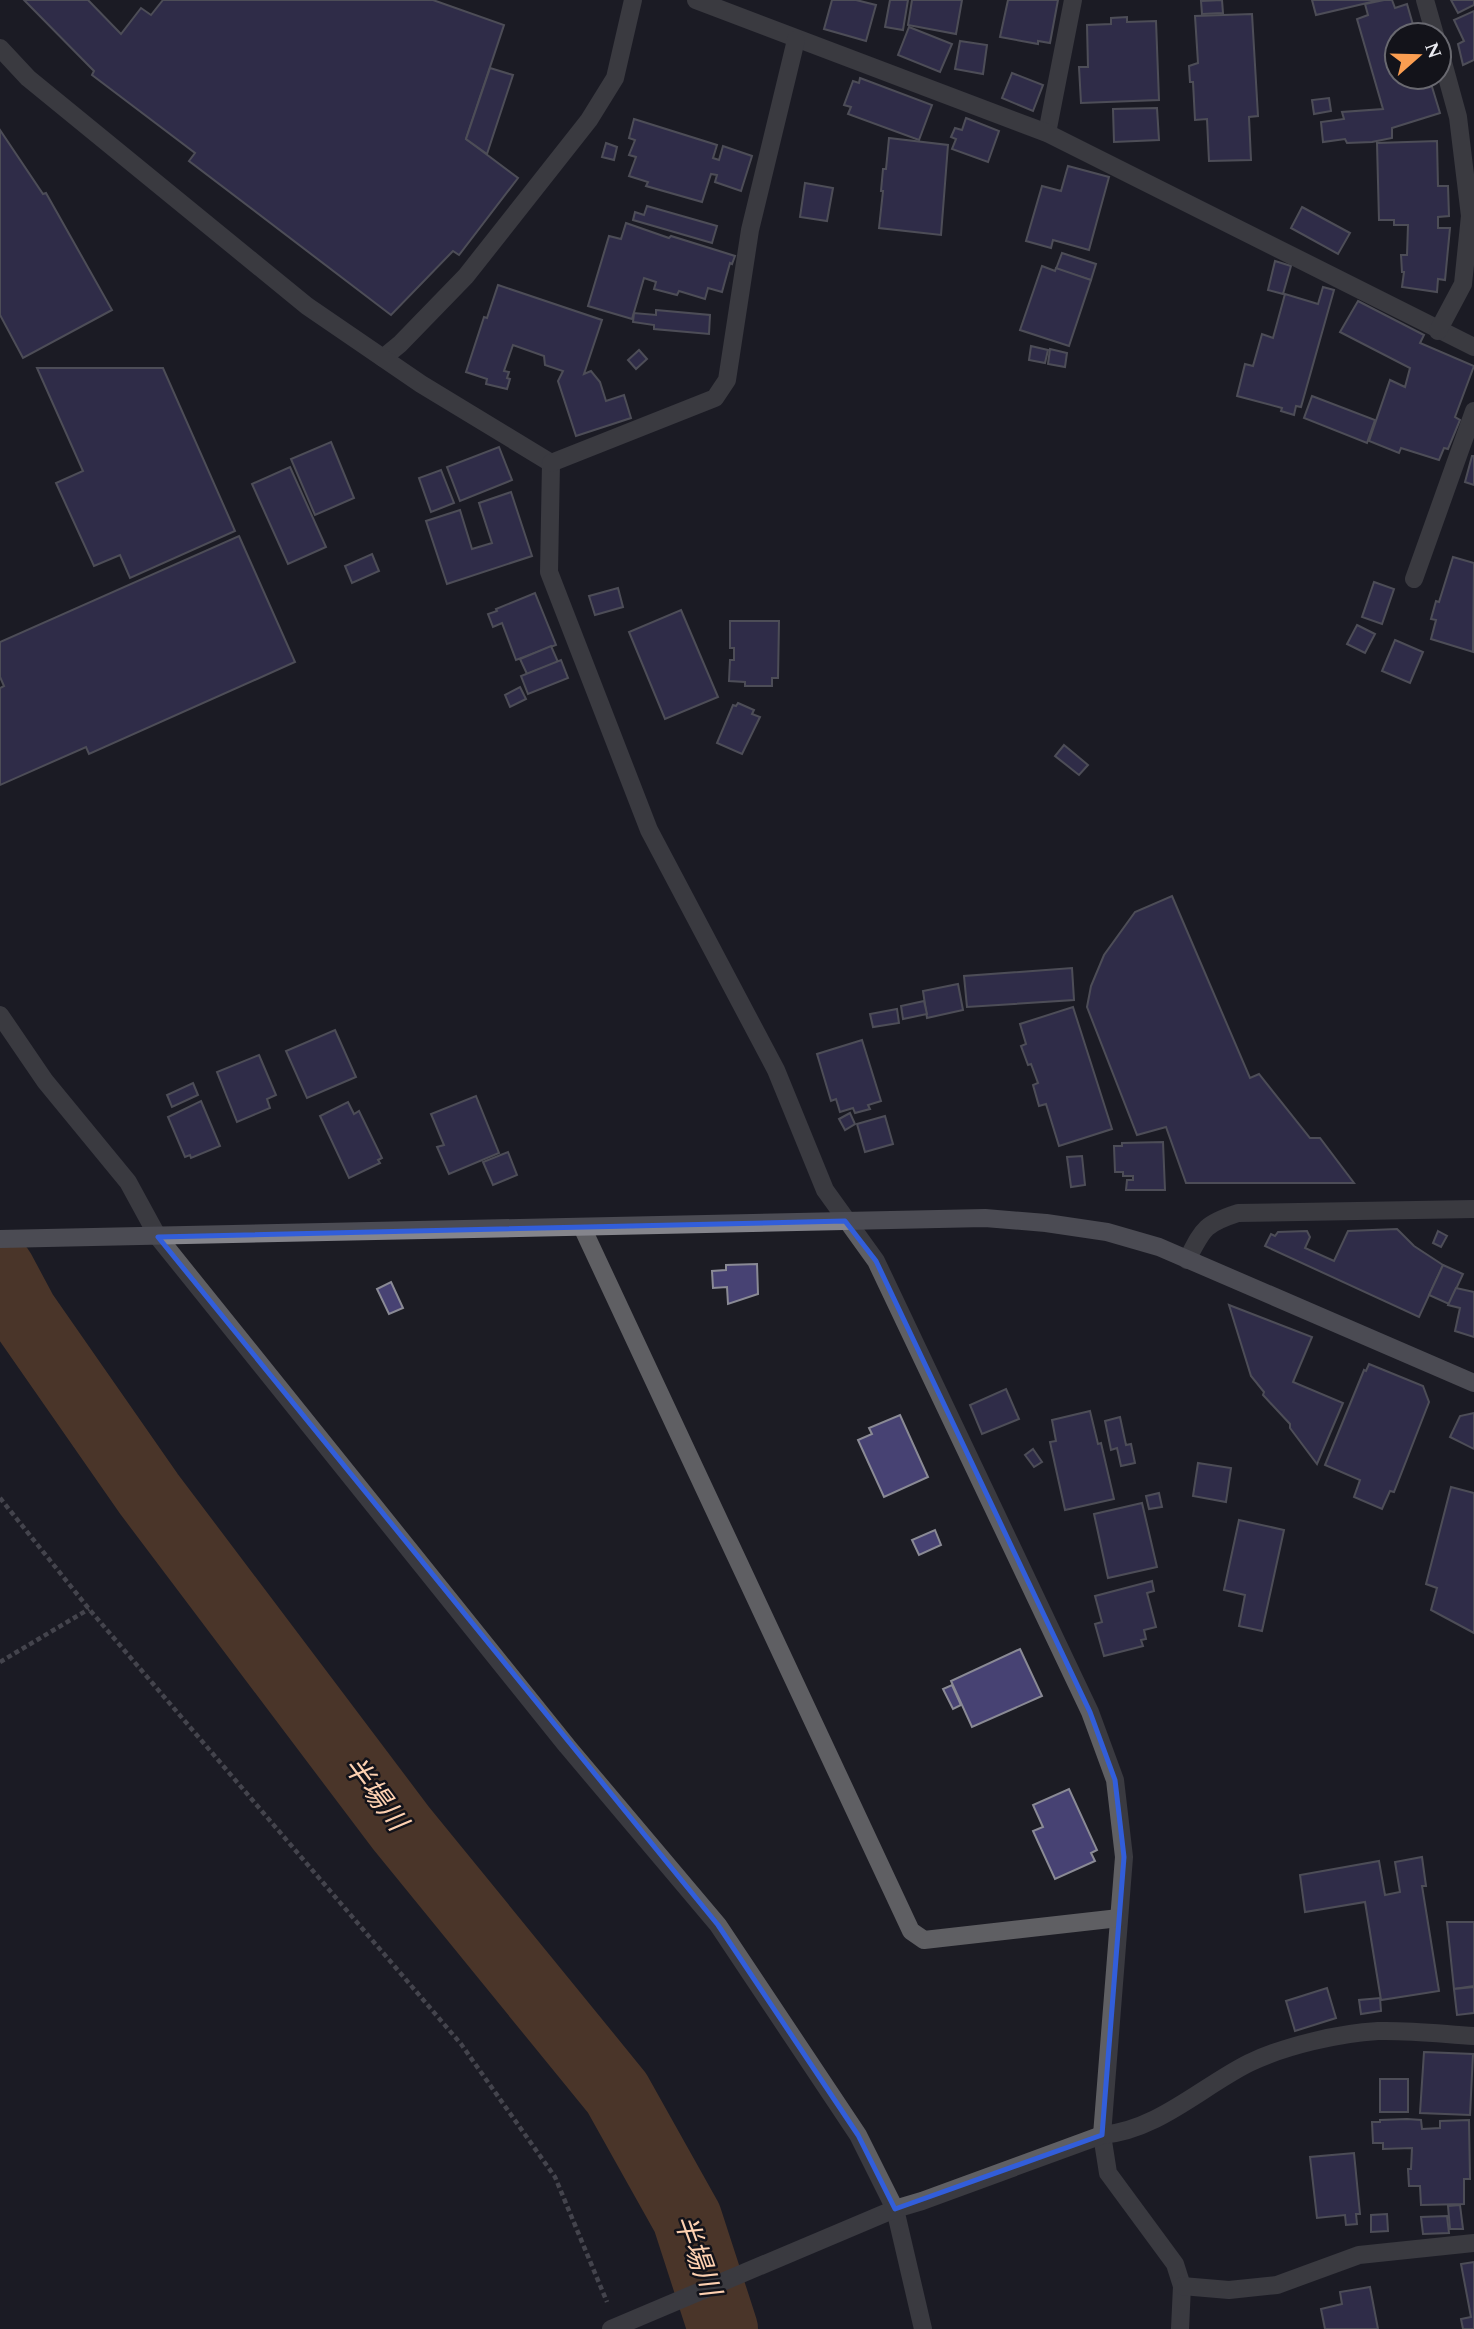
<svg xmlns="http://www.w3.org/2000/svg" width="1474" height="2329" viewBox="0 0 1474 2329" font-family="Spectral,'Noto Sans JP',serif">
	<rect width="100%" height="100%" fill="#1c1c24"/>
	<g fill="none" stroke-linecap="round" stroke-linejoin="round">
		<!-- river -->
		<path stroke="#845530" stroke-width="70" d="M0,1270L23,1313L149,1494L401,1828L617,2093L687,2218L723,2329"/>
	</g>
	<!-- building -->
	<g fill="#474273" stroke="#8a8a95" stroke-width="2">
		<path d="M24,0H88L121,34L141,8L151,15L163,0H433L504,25L466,139L518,178L459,255L453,251L391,315L189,161L195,153L92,75L94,71Z"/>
		<path d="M832,0H856L876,5L866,41L824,29Z"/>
		<path d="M890,0H908L903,30L885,27Z"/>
		<path d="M912,0H962L956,34L908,25Z"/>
		<path d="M1008,0H1058L1050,43L1038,41V44L1000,37Z"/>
		<path d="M1222,0L1223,13L1202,14L1201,1Z"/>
		<path d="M1312,0H1380L1316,15Z"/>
		<path d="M1384,0H1392L1395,8L1407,4L1416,35H1397V77H1429L1440,113L1392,128V138L1372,142L1347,143L1345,139L1323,142L1321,122L1344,119L1342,112L1383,109L1357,19L1368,15L1365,4Z"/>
		<path d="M1451,0H1474V5L1458,13Z"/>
		<path d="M1474,11V60L1463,65L1458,44L1464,41L1454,20Z"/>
		<path d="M1252,14L1258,116L1249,117L1251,160L1209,161L1207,119L1195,120L1193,82H1190L1189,66L1198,63L1195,16Z"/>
		<path d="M1127,17V22L1156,21L1159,100L1081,103L1079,67H1088L1087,25L1111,24V18Z"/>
		<path d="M909,27L952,44L940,72L898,55Z"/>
		<path d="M960,41L987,45L983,74L955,69Z"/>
		<path d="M490,68L513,75L487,154L466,139Z"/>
		<path d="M1012,73L1043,85L1033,111L1002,98Z"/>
		<path d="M860,78L932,105L919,140L848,114L851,107L844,105L853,81L859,83Z"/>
		<path d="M1329,98L1331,111L1314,114L1312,100Z"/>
		<path d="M1157,108L1159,140L1114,142L1113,109Z"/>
		<path d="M966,118L999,131L988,162L952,149L956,139L951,137L955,128L962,130Z"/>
		<path d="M634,119L717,145L713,158L719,160L723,146L752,156L741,191L715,182L717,175L711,174L702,202L646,186L648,182L629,176L636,157L629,155L635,140L629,138Z"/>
		<path d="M0,130L43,194L46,193L112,310L23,358L0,315Z"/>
		<path d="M889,138L948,145L941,235L879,228L883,191H881L883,169H886Z"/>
		<path d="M1437,141L1438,186H1448L1449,216L1438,217V228H1450L1445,280L1438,279L1437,292L1402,287L1404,272H1402L1401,255H1407L1408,225H1394V220H1379L1377,143Z"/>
		<path d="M606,143L617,147L614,160L602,157Z"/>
		<path d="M1068,166L1109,177L1089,250L1053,240L1051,248L1026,241L1042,186L1061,191Z"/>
		<path d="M805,183L833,188L827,221L800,217Z"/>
		<path d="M647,206L717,226L712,243L633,220L635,212L644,215Z"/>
		<path d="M1302,207L1350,233L1338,254L1291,228Z"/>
		<path d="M626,223L669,238L671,236L735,256L732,264L730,263L722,292L708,288L705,299L679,291L677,295L654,289L656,282L644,278L632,319L588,306L609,236L621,239Z"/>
		<path d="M1062,253L1096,264L1091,280L1056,269Z"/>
		<path d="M1275,261L1291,266L1283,294L1268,290Z"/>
		<path d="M1042,266L1055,271L1056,268L1091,280L1069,346L1020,330Z"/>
		<path d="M498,285L602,320L584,374L591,371L600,382L606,401L624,395L631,418L576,436L558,381L563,371L545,365L544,356L513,345L504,371L509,372L507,378L510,379L507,389L486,384L487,379L466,372L484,317L487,318Z"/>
		<path d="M1323,287L1334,290L1301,407L1296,406L1294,415L1281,411L1282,408L1237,396L1245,364L1253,366L1262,334L1273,338L1285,294L1318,304Z"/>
		<path d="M1358,301L1424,335L1420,343L1474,366L1455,417L1460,420L1448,449L1444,448L1439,460L1401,448L1399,453L1369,441L1390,380L1405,387L1410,368L1340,332Z"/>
		<path d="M656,310L710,315L709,334L654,329V325L633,322L634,313L656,315Z"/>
		<path d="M1031,346L1048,350L1045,363L1029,360Z"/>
		<path d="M1050,349L1067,353L1065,367L1048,364Z"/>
		<path d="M639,350L647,359L636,369L628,360Z"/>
		<path d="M37,368H163L235,531L130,578L120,555L94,566L56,483L83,471Z"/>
		<path d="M1312,396L1375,420L1367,443L1304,418Z"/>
		<path d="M331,442L354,498L315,515L291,459Z"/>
		<path d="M499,447L512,480L460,501L447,467Z"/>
		<path d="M1472,456H1474V485L1465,482Z"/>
		<path d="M290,467L326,547L288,564L252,484Z"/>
		<path d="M441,470L454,503L431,512L419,478Z"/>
		<path d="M511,492L532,556L447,584L426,521L460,510L472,549L492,543L479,503Z"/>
		<path d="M239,536L295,662L89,754L86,747L0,785V688L4,686L0,677V642Z"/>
		<path d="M372,554L379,571L352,583L345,566Z"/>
		<path d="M1453,557L1474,563L1473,652L1431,639L1436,620L1431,619L1436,601L1439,602Z"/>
		<path d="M1374,582L1394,589L1382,624L1362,617Z"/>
		<path d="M618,588L623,607L595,615L589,596Z"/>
		<path d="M535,593L556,645L516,660L502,623L493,627L488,614L497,611L496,609Z"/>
		<path d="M681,610L718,697L665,719L629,632Z"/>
		<path d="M730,621H779L778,678H772V686H745V682L729,681L730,660H734V648H730Z"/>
		<path d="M1357,625L1375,634L1365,653L1347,644Z"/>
		<path d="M1395,640L1423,652L1410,683L1382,671Z"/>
		<path d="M551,646L558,662L527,674L520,659Z"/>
		<path d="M561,660L568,678L528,694L521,676Z"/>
		<path d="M520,687L526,699L510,707L505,695Z"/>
		<path d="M738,703L754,710L752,714L760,717L742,754L717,743L733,705L736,706Z"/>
		<path d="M1064,745L1088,765L1079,775L1055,756Z"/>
		<path d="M1172,896L1250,1078L1259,1074L1310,1138H1320L1354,1183H1186L1166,1127L1137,1135L1087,1007L1091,986L1104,955L1135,912Z"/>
		<path d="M1072,968L1074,1000L967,1007L964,976Z"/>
		<path d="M958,984L963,1010L927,1018L923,991Z"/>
		<path d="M924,1001L927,1014L903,1019L901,1006Z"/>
		<path d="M1073,1007L1112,1129L1059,1146L1046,1104L1039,1106L1033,1085L1038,1083L1031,1064L1028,1065L1021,1046L1026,1044L1020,1024Z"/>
		<path d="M897,1009L899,1023L873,1027L870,1014Z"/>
		<path d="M335,1030L356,1077L307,1098L286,1051Z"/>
		<path d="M862,1040L881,1101L868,1105L870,1109L855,1113L853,1108L840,1112L836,1099L831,1101L817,1054Z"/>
		<path d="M259,1055L276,1095L267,1099L270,1108L237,1122L217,1072Z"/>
		<path d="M193,1083L198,1095L172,1107L167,1095Z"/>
		<path d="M476,1096L499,1153L449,1174L437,1147L444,1145L431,1114Z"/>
		<path d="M201,1101L220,1146L191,1158L190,1155L185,1157L168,1117Z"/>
		<path d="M348,1102L354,1114L359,1111L382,1158L378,1160L380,1163L349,1178L320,1116Z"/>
		<path d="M850,1113L855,1124L845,1130L839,1119Z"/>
		<path d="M885,1116L893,1144L865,1152L857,1124Z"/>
		<path d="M1163,1142L1165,1190H1126L1127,1180H1133V1176H1123V1172H1115L1114,1146H1122V1143Z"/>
		<path d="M508,1152L517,1175L493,1185L483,1162Z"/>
		<path d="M1082,1156L1085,1185L1071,1187L1067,1157Z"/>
		<path d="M1397,1229L1414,1246L1443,1265L1419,1317L1265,1246L1271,1234L1275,1236L1278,1232L1307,1231L1310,1237L1305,1248L1334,1261L1348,1231Z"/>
		<path d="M1438,1231L1447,1236L1441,1247L1433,1243Z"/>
		<path d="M757,1264L758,1294L728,1304L727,1287L713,1288L712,1271L726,1270V1265Z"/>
		<path d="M1443,1265L1463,1274L1449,1304L1429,1295Z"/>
		<path d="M391,1282L403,1308L389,1314L377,1289Z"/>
		<path d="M1456,1288L1474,1292V1337L1455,1331L1460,1308L1448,1305Z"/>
		<path d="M1229,1305L1312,1337L1293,1382L1343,1403L1317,1464L1290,1428V1424L1263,1395L1264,1392L1251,1376Z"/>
		<path d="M1369,1364L1423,1386L1429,1402L1394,1492L1390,1491L1382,1509L1354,1497L1360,1480L1325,1465L1364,1370L1366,1371Z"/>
		<path d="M1006,1389L1019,1419L982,1434L970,1405Z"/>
		<path d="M1090,1411L1098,1444L1101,1443L1114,1499L1065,1510L1050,1442L1056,1441L1052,1420Z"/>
		<path d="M1474,1413V1449L1450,1437L1460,1416Z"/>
		<path d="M900,1415L928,1477L884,1497L858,1440L872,1434L869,1428Z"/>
		<path d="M1120,1417L1126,1445L1131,1444L1135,1463L1121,1466L1117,1448L1111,1450L1105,1421Z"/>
		<path d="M1033,1449L1042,1462L1034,1467L1025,1455Z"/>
		<path d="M1198,1463L1231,1468L1226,1502L1193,1496Z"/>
		<path d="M1451,1487L1474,1493V1633L1431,1610L1437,1588L1426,1584Z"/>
		<path d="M1159,1493L1162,1507L1149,1509L1146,1496Z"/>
		<path d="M1142,1503L1157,1567L1108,1578L1094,1514Z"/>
		<path d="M1239,1520L1284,1530L1262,1631L1239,1626L1245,1595L1224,1590Z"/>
		<path d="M935,1530L941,1545L919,1555L912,1540Z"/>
		<path d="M1152,1581L1154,1591L1147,1593L1156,1627L1144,1630L1146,1639L1141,1640L1143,1646L1104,1656L1095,1624L1102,1622L1095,1596Z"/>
		<path d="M1020,1649L1042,1696L972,1727L951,1681Z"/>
		<path d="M952,1685L961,1705L953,1709L943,1689Z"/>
		<path d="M1069,1789L1097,1850L1091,1853L1095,1861L1055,1879L1033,1831L1043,1827L1033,1805Z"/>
		<path d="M1422,1857L1426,1886H1422L1439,1991L1381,2000L1365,1902L1305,1912L1300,1875L1379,1861L1385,1895L1400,1892L1395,1862Z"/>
		<path d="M1447,1922H1474V1986L1454,1989Z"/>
		<path d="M1474,1987V2013L1457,2015L1454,1989Z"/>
		<path d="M1327,1988L1336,2018L1295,2031L1286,2001Z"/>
		<path d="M1380,1998L1381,2011L1361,2014L1359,2000Z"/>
		<path d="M1424,2052L1473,2054L1470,2115L1420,2113Z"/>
		<rect x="1380" y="2079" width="28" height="33"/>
		<path d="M1407,2119L1421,2120L1422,2129L1440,2128V2121L1469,2120L1470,2179H1464V2204L1421,2205L1420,2186H1409L1408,2169H1411L1412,2148L1383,2149V2143H1373L1372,2122H1380V2120Z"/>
		<path d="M1354,2153L1360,2214H1356L1357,2224L1346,2225L1345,2215L1317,2218L1310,2157Z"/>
		<path d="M1460,2205L1463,2229H1450L1448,2206Z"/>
		<path d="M1387,2214L1388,2231L1371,2232V2215Z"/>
		<path d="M1447,2216L1449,2233L1423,2234L1421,2217Z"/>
		<path d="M1474,2262V2329H1463L1461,2319L1471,2317L1461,2264Z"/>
		<path d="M1370,2287L1378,2329H1325L1321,2309L1342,2304L1340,2292Z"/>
	</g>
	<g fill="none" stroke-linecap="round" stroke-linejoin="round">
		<!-- path -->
		<g stroke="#77777e" stroke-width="4.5" stroke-dasharray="5 3.5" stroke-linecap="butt">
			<path d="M0,1498L89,1609L461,2044L555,2177L607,2302"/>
			<path d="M0,1662L89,1609"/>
		</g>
		<!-- lane -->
		<g stroke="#5f5f63" stroke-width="18">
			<path d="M1047,133L1073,0"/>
			<path d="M383,358L400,344L466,276L589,120L615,78L633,0"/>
			<path d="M1414,579L1474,411"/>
		</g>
		<!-- street -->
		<g stroke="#5f5f63" stroke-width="18">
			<path d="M696,0L1047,133L1474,347"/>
			<path d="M1425,0L1435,35"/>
			<path d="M0,48L28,78L307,306L421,384L551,463"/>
			<path d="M1438,331L1463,284L1470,216L1458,117L1439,48"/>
			<path d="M551,463L549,572L649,830L776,1070L825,1190L876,1261L1090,1712L1115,1780L1124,1857L1102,2135L1108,2173L1175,2264L1182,2286L1180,2329"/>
			<path d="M551,463L715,398L727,380L750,230L796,40"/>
			<path d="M0,1015L45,1081L128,1182L158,1237L567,1746L718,1925L858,2135L895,2209L923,2329"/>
			<path d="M582,1227L911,1931L924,1940L1119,1918"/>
			<path d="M1187,1260C1203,1229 1204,1224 1238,1213L1474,1209"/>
			<path d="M1182,2286L1229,2290L1277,2285L1359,2255L1474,2243"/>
			<path d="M611,2329L895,2209L922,2201L1102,2135C1158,2130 1201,2087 1249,2063C1284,2046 1340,2033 1378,2031C1410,2030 1442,2034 1474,2036"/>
		</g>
		<!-- secondary -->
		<path stroke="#85858c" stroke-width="18" d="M0,1239L985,1218L1046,1223L1107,1232L1159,1247L1474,1383"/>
	</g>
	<!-- marked area -->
	<path d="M0 0H1474V2329H0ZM845,1221L876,1261L1090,1712L1115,1780L1124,1857L1102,2135L895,2209L858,2135L718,1925L158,1237Z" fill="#1c1c24" fill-opacity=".55" fill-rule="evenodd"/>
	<path fill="none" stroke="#325eda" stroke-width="5" stroke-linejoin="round" d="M845,1221L876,1261L1090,1712L1115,1780L1124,1857L1102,2135L895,2209L858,2135L718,1925L158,1237Z"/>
	<g text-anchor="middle" stroke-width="5" stroke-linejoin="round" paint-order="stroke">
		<!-- water labels -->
		<g font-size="28" font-style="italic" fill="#fed1b1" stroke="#13131a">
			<text transform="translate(376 1793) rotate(53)" y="10">半場川</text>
			<text transform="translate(698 2255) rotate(70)" y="10">半場川</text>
		</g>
	</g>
	<!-- north arrow -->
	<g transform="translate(1418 56) rotate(70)"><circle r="33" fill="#13131a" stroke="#696970" stroke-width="2"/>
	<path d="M0-5L12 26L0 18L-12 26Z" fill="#fb9e51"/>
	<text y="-10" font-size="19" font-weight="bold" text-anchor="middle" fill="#ebebf1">N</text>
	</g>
</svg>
